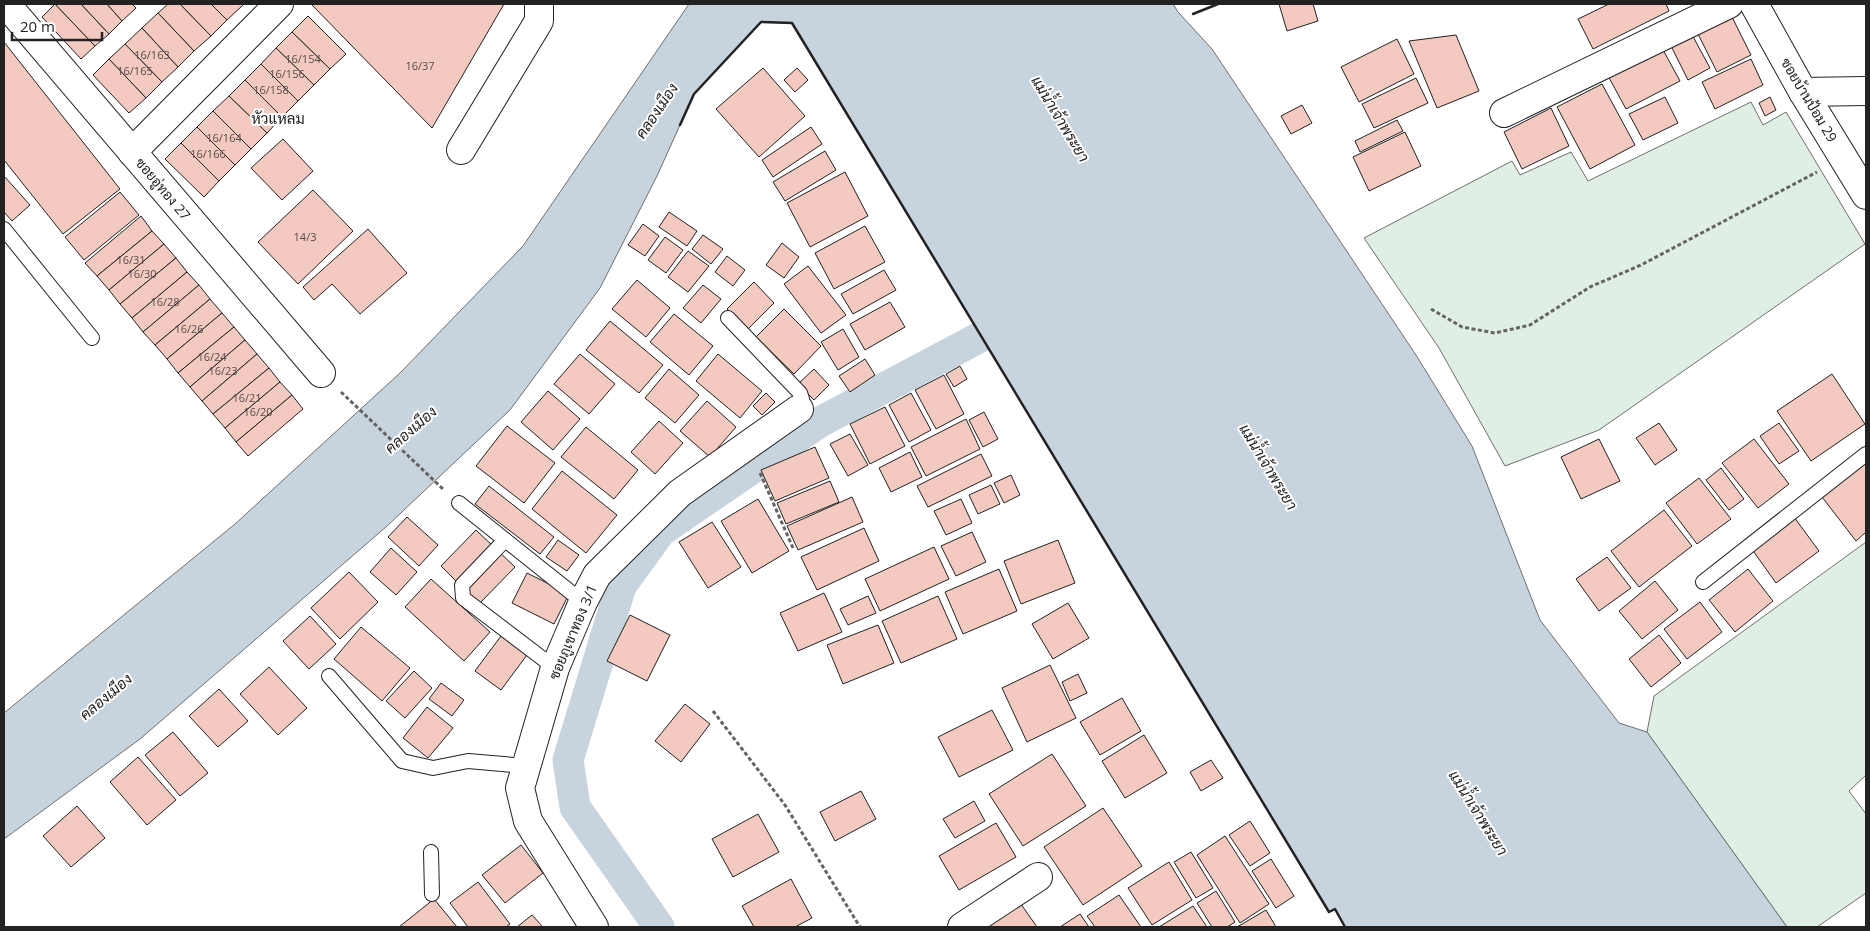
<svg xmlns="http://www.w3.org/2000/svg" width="1870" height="931" viewBox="0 0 1870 931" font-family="'Open Sans',Sarabun,sans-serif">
	<rect width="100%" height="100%" fill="#fff"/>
	<!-- green -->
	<g fill="#e0efe3" stroke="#6f6f6f">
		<path d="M1751,102L1763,125L1786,112L1865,244L1599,430L1505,466L1439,348L1364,238L1512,161L1520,175L1571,152L1588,181Z"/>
		<path d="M1866,542V775L1849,791L1866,814V893L1817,927H1787L1647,732L1654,696Z"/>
	</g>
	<!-- water -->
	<path fill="#c7d3dd" stroke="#6f6f6f" d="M689,4H1173L1178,12L1212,49L1416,355L1472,446L1540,620L1619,723L1647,732L1787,927H1345L1335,909L1329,912L792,23L761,22L694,94L657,176L600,288L510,410L386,527L140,739L4,839V713L235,524L400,373L523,246Z"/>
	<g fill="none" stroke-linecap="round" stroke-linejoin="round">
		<!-- canal -->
		<path stroke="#c7d3dd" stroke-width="31" d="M659,927L575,807L568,760L621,586L661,531L820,422L1018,317"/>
	</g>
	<!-- building -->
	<g fill="#f3c9c0" stroke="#222">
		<path d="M55,4L95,46L81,59L42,17Z"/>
		<path d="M55,4H81L109,34L95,46Z"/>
		<path d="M81,4H107L122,21L109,34Z"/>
		<path d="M107,4H132L136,8L122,21Z"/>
		<path d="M168,4H180L211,36L194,51L158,13Z"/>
		<path d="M180,4H211L227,20L211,36Z"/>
		<path d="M211,4H242L243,5L227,20Z"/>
		<path d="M311,4H504L432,128Z"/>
		<path d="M1279,4H1313L1318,21L1287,31Z"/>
		<path d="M1609,4H1666L1669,11L1593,49L1578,19Z"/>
		<path d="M1729,11L1751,55L1717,72L1695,28Z"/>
		<path d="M158,13L194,51L178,67L142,28Z"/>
		<path d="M308,16L346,54L330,69L292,32Z"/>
		<path d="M142,28L178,67L162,82L125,44Z"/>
		<path d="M1690,31L1710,68L1688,80L1669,42Z"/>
		<path d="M292,32L330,69L314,85L276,48Z"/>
		<path d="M1456,35L1479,91L1437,108L1409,41Z"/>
		<path d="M1397,39L1414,74L1359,102L1341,67Z"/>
		<path d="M4,42L120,189L63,234L4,160Z"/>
		<path d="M125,44L162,82L146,98L109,59Z"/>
		<path d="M1661,46L1680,81L1626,109L1607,74Z"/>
		<path d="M276,48L314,85L298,101L261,64Z"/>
		<path d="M109,59L146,98L129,113L93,75Z"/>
		<path d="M1751,59L1763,85L1715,109L1702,82Z"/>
		<path d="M261,64L298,101L282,117L245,80Z"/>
		<path d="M763,68L805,116L759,157L716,109Z"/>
		<path d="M797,68L808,80L795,92L784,80Z"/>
		<path d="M1416,78L1428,103L1374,128L1362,104Z"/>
		<path d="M245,80L282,117L267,133L229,96Z"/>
		<path d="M1602,84L1635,145L1590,169L1557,107Z"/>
		<path d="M229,96L267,133L251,149L213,111Z"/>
		<path d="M1665,97L1678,123L1643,140L1629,114Z"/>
		<path d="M1770,97L1776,110L1765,116L1759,103Z"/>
		<path d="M1302,105L1312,123L1291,134L1281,116Z"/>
		<path d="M1551,108L1569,146L1522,169L1504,132Z"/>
		<path d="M213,111L251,149L235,165L197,127Z"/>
		<path d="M1397,120L1403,131L1360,152L1355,141Z"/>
		<path d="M197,127L235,165L219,181L181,143Z"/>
		<path d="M811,127L822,144L773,177L762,160Z"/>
		<path d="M1405,132L1421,166L1369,191L1353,157Z"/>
		<path d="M283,139L313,171L282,200L251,168Z"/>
		<path d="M181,143L219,181L204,197L165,159Z"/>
		<path d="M825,151L836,170L785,201L773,182Z"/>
		<path d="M845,172L868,216L810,247L787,203Z"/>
		<path d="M4,176L30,205L12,221L4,212Z"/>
		<path d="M313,190L353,231L298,284L258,242Z"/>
		<path d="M120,192L139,215L84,260L65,237Z"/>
		<path d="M669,212L697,231L687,246L659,227Z"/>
		<path d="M141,216L152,231L97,276L85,263Z"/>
		<path d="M643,224L659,236L645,256L628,245Z"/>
		<path d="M865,226L885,262L834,289L815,253Z"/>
		<path d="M368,229L407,273L360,314L332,284L314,300L303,287Z"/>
		<path d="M152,231L164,244L109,290L97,276Z"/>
		<path d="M703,235L723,249L711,264L692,249Z"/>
		<path d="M665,237L683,250L666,273L648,260Z"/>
		<path d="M782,243L799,257L784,278L766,265Z"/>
		<path d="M164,244L176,258L120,304L109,290Z"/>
		<path d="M688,251L709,266L688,292L668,277Z"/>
		<path d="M727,256L745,270L733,286L715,272Z"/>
		<path d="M176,258L187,272L132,318L120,304Z"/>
		<path d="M808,266L846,315L821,333L784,284Z"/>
		<path d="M884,270L896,290L853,314L841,294Z"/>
		<path d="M187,272L199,285L143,332L132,318Z"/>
		<path d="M637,280L670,308L646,337L612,309Z"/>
		<path d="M754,282L774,303L747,330L727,309Z"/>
		<path d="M199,285L210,299L155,345L143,332Z"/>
		<path d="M703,285L721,299L701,323L683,308Z"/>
		<path d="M210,299L222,313L167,359L155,345Z"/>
		<path d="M890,302L905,327L865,350L850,324Z"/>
		<path d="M784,309L821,346L794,374L756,337Z"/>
		<path d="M222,313L234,327L178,373L167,359Z"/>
		<path d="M674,314L713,346L689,375L650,342Z"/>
		<path d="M610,321L663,365L639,393L586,350Z"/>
		<path d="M234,327L245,340L190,387L178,373Z"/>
		<path d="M843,329L859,357L838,370L821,342Z"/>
		<path d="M245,340L257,354L202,401L190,387Z"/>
		<path d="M257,354L269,368L213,414L202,401Z"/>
		<path d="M580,354L615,384L589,414L554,384Z"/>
		<path d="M718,354L762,391L740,418L696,381Z"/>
		<path d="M865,359L875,375L850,392L839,376Z"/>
		<path d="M960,366L967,379L954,387L946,374Z"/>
		<path d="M269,368L280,382L225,428L213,414Z"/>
		<path d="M669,369L699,395L675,423L645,398Z"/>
		<path d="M814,369L829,385L814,400L798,384Z"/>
		<path d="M1832,374L1865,424L1811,461L1777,411Z"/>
		<path d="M944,375L964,414L936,429L915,390Z"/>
		<path d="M280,382L292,395L236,442L225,428Z"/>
		<path d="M548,391L580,419L553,450L521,422Z"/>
		<path d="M766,393L775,402L762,415L753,406Z"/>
		<path d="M911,393L931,430L909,442L889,405Z"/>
		<path d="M292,395L303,409L248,456L236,442Z"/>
		<path d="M707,401L736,427L710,457L680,431Z"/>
		<path d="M885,407L905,446L870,464L850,424Z"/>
		<path d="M984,412L998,439L983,447L969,420Z"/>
		<path d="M966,419L980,449L926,476L911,447Z"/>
		<path d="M659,421L683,443L655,474L631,452Z"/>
		<path d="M1659,423L1677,450L1655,465L1636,438Z"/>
		<path d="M1779,423L1799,451L1779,464L1760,436Z"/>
		<path d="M507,426L555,463L524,503L476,466Z"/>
		<path d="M586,427L638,470L614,499L561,457Z"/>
		<path d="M850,434L868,465L848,476L830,444Z"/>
		<path d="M1599,439L1620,481L1581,499L1561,457Z"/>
		<path d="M1754,439L1789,484L1758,508L1722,463Z"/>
		<path d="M815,447L829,478L775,501L761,470Z"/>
		<path d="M910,452L922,477L891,492L879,468Z"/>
		<path d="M981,454L992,476L928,507L917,486Z"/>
		<path d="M1866,463V532L1856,541L1822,497Z"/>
		<path d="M1721,468L1744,499L1729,510L1706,480Z"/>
		<path d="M562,471L617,515L586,553L532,509Z"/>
		<path d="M1011,475L1020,495L1004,503L994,483Z"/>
		<path d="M1699,478L1731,519L1697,544L1666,503Z"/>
		<path d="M830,481L839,502L786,524L777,503Z"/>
		<path d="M991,485L1000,504L978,514L969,495Z"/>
		<path d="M489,486L554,537L540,554L475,504Z"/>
		<path d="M852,497L863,522L798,550L787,526Z"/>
		<path d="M758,499L789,551L752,573L721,521Z"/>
		<path d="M961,499L972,523L946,535L934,511Z"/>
		<path d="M1664,510L1692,546L1639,587L1611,551Z"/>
		<path d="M407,517L438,545L419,566L388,537Z"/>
		<path d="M1794,517L1819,551L1776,583L1751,548Z"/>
		<path d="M712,522L741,567L708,588L679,542Z"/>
		<path d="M864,528L879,561L817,590L801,557Z"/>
		<path d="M476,530L515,567L479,604L441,566Z"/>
		<path d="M972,532L986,562L956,576L941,546Z"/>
		<path d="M558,540L579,555L567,571L546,557Z"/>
		<path d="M1058,540L1075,583L1021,604L1004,561Z"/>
		<path d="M934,547L949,579L880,611L865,579Z"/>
		<path d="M391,548L417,572L396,595L370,572Z"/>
		<path d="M1607,557L1631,588L1599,611L1576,579Z"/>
		<path d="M999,569L1017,611L963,634L945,592Z"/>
		<path d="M1748,569L1773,601L1735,632L1709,600Z"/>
		<path d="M349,572L378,602L340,639L311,608Z"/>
		<path d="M527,573L569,594L554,624L512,603Z"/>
		<path d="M431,579L490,632L464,661L405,607Z"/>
		<path d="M1655,581L1678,610L1642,639L1619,611Z"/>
		<path d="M824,593L842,632L798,651L780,613Z"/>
		<path d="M868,596L876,613L848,625L840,609Z"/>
		<path d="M938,596L957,639L901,663L882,621Z"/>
		<path d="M1700,602L1722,632L1687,659L1664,629Z"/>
		<path d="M1068,603L1089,638L1053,659L1032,624Z"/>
		<path d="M630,615L670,635L647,681L607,661Z"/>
		<path d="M310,616L336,644L309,669L283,641Z"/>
		<path d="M878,625L894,663L843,684L827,645Z"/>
		<path d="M361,627L410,668L382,701L334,659Z"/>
		<path d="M1659,635L1681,663L1651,687L1629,659Z"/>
		<path d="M501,636L527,655L501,690L475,671Z"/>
		<path d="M1050,665L1076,718L1027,742L1002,688Z"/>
		<path d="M269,667L307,708L278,735L240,694Z"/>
		<path d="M414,671L432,688L405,718L386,701Z"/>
		<path d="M1078,674L1087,693L1070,701L1062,682Z"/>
		<path d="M441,683L464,700L452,716L429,699Z"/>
		<path d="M219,689L248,721L218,747L189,716Z"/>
		<path d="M1122,698L1141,731L1100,755L1080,722Z"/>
		<path d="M685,704L710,724L681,762L655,741Z"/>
		<path d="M427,707L453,728L428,758L403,738Z"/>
		<path d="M992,710L1013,750L959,777L938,737Z"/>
		<path d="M173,732L208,773L180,796L145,755Z"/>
		<path d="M1144,735L1167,773L1125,798L1102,761Z"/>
		<path d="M1052,754L1086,806L1023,846L989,794Z"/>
		<path d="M138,757L176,800L147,825L110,782Z"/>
		<path d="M1211,760L1223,778L1201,791L1190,772Z"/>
		<path d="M861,791L876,819L835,841L820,812Z"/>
		<path d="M974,801L985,821L955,838L943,819Z"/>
		<path d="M77,806L105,838L71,867L43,836Z"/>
		<path d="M1103,808L1142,866L1083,905L1044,847Z"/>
		<path d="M758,814L779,852L733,877L712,839Z"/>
		<path d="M1250,821L1270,853L1250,866L1229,835Z"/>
		<path d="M996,823L1016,857L959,890L939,856Z"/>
		<path d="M1225,836L1269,904L1240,923L1197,855Z"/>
		<path d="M521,845L543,873L505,903L482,875Z"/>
		<path d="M1191,852L1213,888L1196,898L1174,862Z"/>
		<path d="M1271,859L1294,896L1276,908L1252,871Z"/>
		<path d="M1169,862L1192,900L1152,925L1128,888Z"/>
		<path d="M791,879L812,918L795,927H754L742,906Z"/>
		<path d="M478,882L510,924L506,927H468L450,903Z"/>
		<path d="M1216,891L1235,922L1227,927H1212L1197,903Z"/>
		<path d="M1119,895L1141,927H1095L1087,916Z"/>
		<path d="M1016,897L1037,927H982Z"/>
		<path d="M434,899L457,927H399Z"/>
		<path d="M1193,906L1207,927H1159Z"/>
		<path d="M1266,910L1276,927H1237Z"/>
		<path d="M1080,914L1089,927H1060Z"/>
		<path d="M532,915L543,927H517Z"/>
	</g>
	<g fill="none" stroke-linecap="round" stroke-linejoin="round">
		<defs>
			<g id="lane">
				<path d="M4,229L92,338"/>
				<path d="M728,318L800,393L802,399L799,409"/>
				<path d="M459,503L583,602"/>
				<path d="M505,540L462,585L463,598L555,668"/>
				<path d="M1703,582L1866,454"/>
				<path d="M329,676L402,761L433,768L468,761L526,766"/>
				<path d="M431,852L432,894"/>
			</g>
			<g id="street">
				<path d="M6,4L321,373"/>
				<path d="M1754,4L1803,92L1866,195"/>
				<path d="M1803,92L1866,91"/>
				<path d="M1504,113L1729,4"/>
				<path d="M461,150L539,21V4"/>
				<path d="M132,152L279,4"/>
				<path d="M594,927L528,821L520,788L555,668L583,602L597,575L680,493L799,409"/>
				<path d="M962,927L1038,877"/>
			</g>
		</defs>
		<!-- lane casing -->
		<use href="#lane" stroke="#222" stroke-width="16"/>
		<!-- street casing -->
		<use href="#street" stroke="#222" stroke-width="30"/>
		<!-- path -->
		<g stroke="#646464" stroke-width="3" stroke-dasharray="4 2.5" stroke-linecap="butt">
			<path d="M1431,309L1462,327L1495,333L1530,325L1590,287L1641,265L1817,172"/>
			<path d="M341,392L443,489"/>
			<path d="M760,473L793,548"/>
			<path d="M713,711L785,805L860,927"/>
		</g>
		<!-- lane -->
		<use href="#lane" stroke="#fff" stroke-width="14"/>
		<!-- street -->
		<use href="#street" stroke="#fff" stroke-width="28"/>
		<!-- wall -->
		<g stroke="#222" stroke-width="2.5">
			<path d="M1193,14L1218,4"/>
			<path d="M680,125L694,94L761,22L792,23L1329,912L1335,909L1345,927"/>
		</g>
	</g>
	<g text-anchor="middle" stroke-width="4" stroke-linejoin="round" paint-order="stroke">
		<!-- number labels -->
		<g font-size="11" fill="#564c4a">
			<text x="152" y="59">16/163</text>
			<text x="303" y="63">16/154</text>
			<text x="420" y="70">16/37</text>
			<text x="135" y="75">16/165</text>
			<text x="287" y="78">16/156</text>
			<text x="271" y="94">16/158</text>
			<text x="224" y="142">16/164</text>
			<text x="208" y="158">16/166</text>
			<text x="305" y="241">14/3</text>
			<text x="131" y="264">16/31</text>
			<text x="142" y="278">16/30</text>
			<text x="165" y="306">16/28</text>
			<text x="189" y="333">16/26</text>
			<text x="212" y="361">16/24</text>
			<text x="223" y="375">16/23</text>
			<text x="247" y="402">16/21</text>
			<text x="258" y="416">16/20</text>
		</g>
		<!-- street labels -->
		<g font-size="14" fill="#222" stroke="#fff">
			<text transform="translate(1809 100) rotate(59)" y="5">ซอยบ้านป้อม 29</text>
			<text transform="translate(163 189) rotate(50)" y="5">ซอยอู่ทอง 27</text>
			<text transform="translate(573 632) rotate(-67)" y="5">ซอยภูเขาทอง 3/1</text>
		</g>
		<!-- water labels -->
		<g font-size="15" font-style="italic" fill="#222" stroke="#fff">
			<text transform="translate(657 111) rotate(-56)" y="5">คลองเมือง</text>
			<text transform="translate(1060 119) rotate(59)" y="5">แม่น้ำเจ้าพระยา</text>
			<text transform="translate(411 430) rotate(-41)" y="5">คลองเมือง</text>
			<text transform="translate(1268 467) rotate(59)" y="5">แม่น้ำเจ้าพระยา</text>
			<text transform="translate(106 697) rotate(-40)" y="5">คลองเมือง</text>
			<text transform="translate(1478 813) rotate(58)" y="5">แม่น้ำเจ้าพระยา</text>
		</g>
		<!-- neighbourhood labels -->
		<g font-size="15" fill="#222" stroke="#fff">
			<text x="278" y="124">หัวแหลม</text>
		</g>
	</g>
	<!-- border -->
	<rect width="1870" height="931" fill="none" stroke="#222222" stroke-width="10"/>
	<!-- scale -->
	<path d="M12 32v8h90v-8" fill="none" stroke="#222222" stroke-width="2.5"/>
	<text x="20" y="32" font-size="15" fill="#222222" stroke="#ffffff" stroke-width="4" paint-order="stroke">20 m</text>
</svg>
